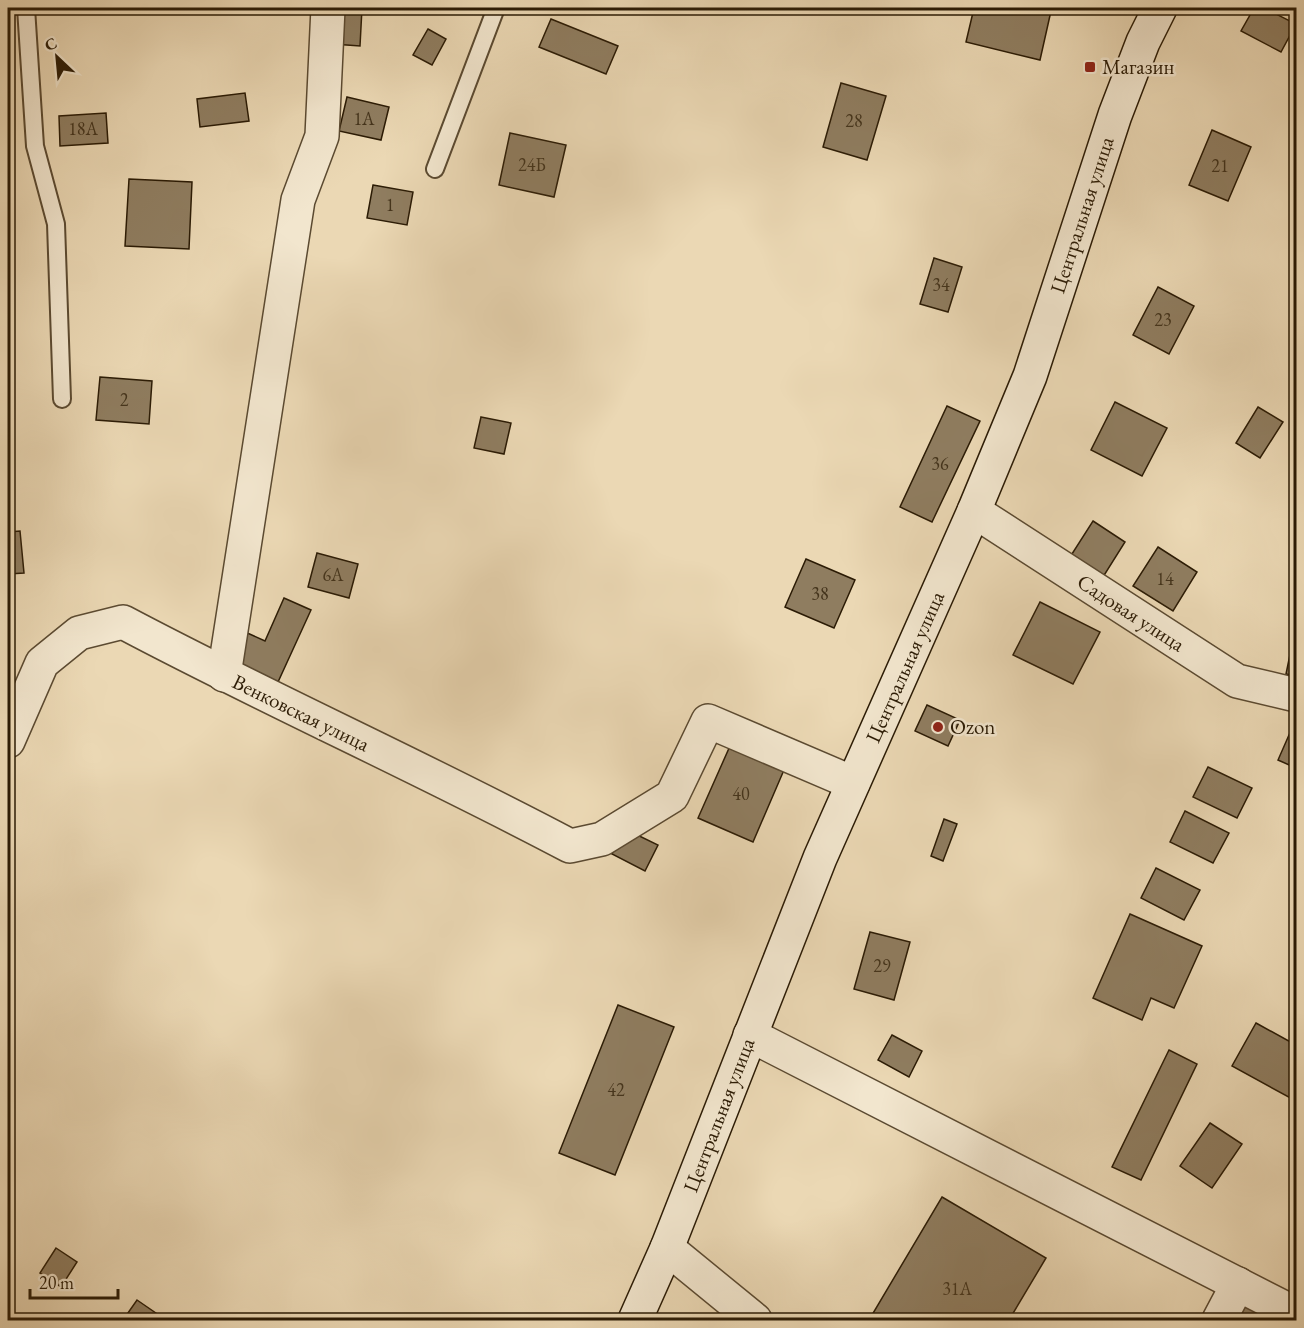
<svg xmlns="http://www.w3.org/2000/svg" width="1304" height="1328" viewBox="0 0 1304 1328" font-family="'EB Garamond',serif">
	<rect width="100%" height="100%" fill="#ebd8b4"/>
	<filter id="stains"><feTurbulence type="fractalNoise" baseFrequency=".00333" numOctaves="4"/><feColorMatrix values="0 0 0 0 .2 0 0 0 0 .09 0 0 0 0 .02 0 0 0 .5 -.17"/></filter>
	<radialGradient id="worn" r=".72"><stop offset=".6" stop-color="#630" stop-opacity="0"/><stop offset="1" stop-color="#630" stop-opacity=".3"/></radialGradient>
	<!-- building -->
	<g fill="#8f7d60" stroke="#2b1b05" stroke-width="1.5">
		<path d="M335,8H362L360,46L333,44Z"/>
		<path d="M974,8H1038L1051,11L1040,60L966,42Z"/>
		<path d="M1254,8H1264L1296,24L1281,52L1241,31Z"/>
		<path d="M551,19L618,46L606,74L539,47Z"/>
		<path d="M428,29L446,39L432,65L413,55Z"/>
		<path d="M841,83L886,96L867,160L823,147Z"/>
		<path d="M245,93L249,121L200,127L197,99Z"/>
		<path d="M347,97L389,107L381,140L339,131Z"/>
		<path d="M106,113L108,143L60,146L59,116Z"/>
		<path d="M1212,130L1251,147L1228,201L1189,185Z"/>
		<path d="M510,133L566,145L554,197L499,185Z"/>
		<path d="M129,179L192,182L189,249L125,246Z"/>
		<path d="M373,185L413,192L407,225L367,218Z"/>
		<path d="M934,258L962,267L948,312L920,304Z"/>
		<path d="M1158,287L1194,306L1169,354L1133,335Z"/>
		<path d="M100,377L152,381L149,424L96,420Z"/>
		<path d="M1115,402L1167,428L1142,476L1091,450Z"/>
		<path d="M947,406L980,421L932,522L900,507Z"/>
		<path d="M1258,407L1283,422L1260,458L1236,443Z"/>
		<path d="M481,417L511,423L504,454L474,448Z"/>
		<path d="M1093,521L1125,542L1103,577L1070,557Z"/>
		<path d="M20,531L24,573L8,574V532Z"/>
		<path d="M1158,547L1197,572L1173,611L1133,586Z"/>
		<path d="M317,553L358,564L349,598L308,587Z"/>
		<path d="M806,559L855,580L834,628L785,607Z"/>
		<path d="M284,598L311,610L278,682L230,661L243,631L265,641Z"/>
		<path d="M1040,602L1100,632L1073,684L1013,655Z"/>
		<path d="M1292,645L1296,646V676L1286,674Z"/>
		<path d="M927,705L960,720L948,746L915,731Z"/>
		<path d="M1296,719V768L1278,760Z"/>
		<path d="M730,746L784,770L753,842L698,818Z"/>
		<path d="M1208,767L1252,788L1237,818L1193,797Z"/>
		<path d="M1185,811L1229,833L1213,863L1170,842Z"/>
		<path d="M944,819L957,824L943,861L931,856Z"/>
		<path d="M625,829L658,845L645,871L612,854Z"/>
		<path d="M1156,868L1200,890L1184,920L1141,898Z"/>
		<path d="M1130,914L1202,946L1174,1008L1151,998L1142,1020L1093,998Z"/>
		<path d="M870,932L910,942L894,1000L854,989Z"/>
		<path d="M618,1005L674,1027L615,1175L559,1153Z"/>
		<path d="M1256,1023L1296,1045V1101L1232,1066Z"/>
		<path d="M892,1035L922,1051L909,1077L878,1060Z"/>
		<path d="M1169,1050L1197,1064L1141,1180L1112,1167Z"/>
		<path d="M1210,1123L1242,1144L1212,1188L1180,1166Z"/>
		<path d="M942,1197L1046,1258L1009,1320H869Z"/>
		<path d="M56,1248L77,1262L61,1287L40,1273Z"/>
		<path d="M137,1300L166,1320H123Z"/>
		<path d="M1245,1302L1279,1320H1234Z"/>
	</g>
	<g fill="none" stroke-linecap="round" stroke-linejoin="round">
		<defs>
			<g id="lane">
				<path d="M26,8L35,146L56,224L62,399"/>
				<path d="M435,169L496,8"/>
			</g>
			<g id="street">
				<path d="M974,511L1237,681L1296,695"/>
				<path d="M224,675L298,200L322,136L328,8"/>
				<path d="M8,741L42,663L79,633L123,622C270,700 423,768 570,846L602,839L672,796L708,721L853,783"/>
				<path d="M750,1035L1296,1314"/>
				<path d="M667,1248L755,1320"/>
				<path d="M1219,1320L1238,1284"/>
			</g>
			<path id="secondary" d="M635,1320L667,1248L820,858L974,511L1030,376L1115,115L1143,42L1160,8"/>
		</defs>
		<!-- lane casing -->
		<use href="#lane" stroke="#5b4a31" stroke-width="20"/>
		<!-- street casing -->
		<use href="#street" stroke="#5b4a31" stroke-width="36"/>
		<!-- secondary casing -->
		<use href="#secondary" stroke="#2b1b05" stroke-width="36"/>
		<!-- lane -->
		<use href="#lane" stroke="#f2e6ce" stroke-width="16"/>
		<!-- street -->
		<use href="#street" stroke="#f2e6ce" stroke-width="33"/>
		<!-- secondary -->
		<use href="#secondary" stroke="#f2e6ce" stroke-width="33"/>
	</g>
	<!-- markers -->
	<g fill="#8f2418" stroke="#f2e6ce" stroke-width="2">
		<rect x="1084" y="61" width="12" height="12" rx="3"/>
		<circle cx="938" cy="727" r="6"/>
	</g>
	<g text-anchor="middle" stroke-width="5" stroke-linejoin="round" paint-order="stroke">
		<!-- number labels -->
		<g font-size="18" fill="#44341c">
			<text x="364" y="125">1А</text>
			<text x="854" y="127">28</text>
			<text x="83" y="135">18А</text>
			<text x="532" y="171">24Б</text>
			<text x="1220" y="172">21</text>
			<text x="390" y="211">1</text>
			<text x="941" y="291">34</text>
			<text x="1163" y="326">23</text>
			<text x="124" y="406">2</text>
			<text x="940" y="470">36</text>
			<text x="333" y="581">6А</text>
			<text x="1165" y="585">14</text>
			<text x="820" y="600">38</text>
			<text x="741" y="800">40</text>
			<text x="882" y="972">29</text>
			<text x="616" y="1096">42</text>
			<text x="957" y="1295">31А</text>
		</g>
		<!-- poi labels -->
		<g font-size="21" fill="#2b1b05" stroke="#f2e6ce" text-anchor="start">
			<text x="1102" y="74">Магазин</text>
			<text x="950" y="734">Ozon</text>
		</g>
		<!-- street labels -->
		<g font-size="21" fill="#2b1b05" stroke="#f2e6ce">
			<text transform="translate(1082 215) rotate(-72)" y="7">Центральная улица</text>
			<text transform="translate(1131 613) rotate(33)" y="7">Садовая улица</text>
			<text transform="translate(905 667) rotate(-66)" y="7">Центральная улица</text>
			<text transform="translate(301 713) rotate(26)" y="7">Венковская улица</text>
			<text transform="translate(719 1115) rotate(-69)" y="7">Центральная улица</text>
		</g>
	</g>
	<!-- margin -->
	<rect width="1304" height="1328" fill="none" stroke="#ebd8b4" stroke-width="30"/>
	<rect x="9" y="9" width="1286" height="1310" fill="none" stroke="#2b1b05" stroke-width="3"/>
	<rect x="15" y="15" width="1274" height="1298" fill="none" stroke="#2b1b05" stroke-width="1.5"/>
	<!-- north arrow -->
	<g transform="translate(57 57) rotate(334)" stroke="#f2e6ce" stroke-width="4.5" paint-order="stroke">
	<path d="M0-4.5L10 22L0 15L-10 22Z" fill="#2b1b05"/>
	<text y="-9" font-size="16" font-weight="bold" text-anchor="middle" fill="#2b1b05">С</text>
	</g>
	<!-- scale -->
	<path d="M30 1289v9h88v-9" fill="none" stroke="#2b1b05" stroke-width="3"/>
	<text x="39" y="1289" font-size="18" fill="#2b1b05" stroke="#f2e6ce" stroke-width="4.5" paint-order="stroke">20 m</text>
	<rect width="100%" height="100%" filter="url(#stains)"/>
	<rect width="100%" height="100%" fill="url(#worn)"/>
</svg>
